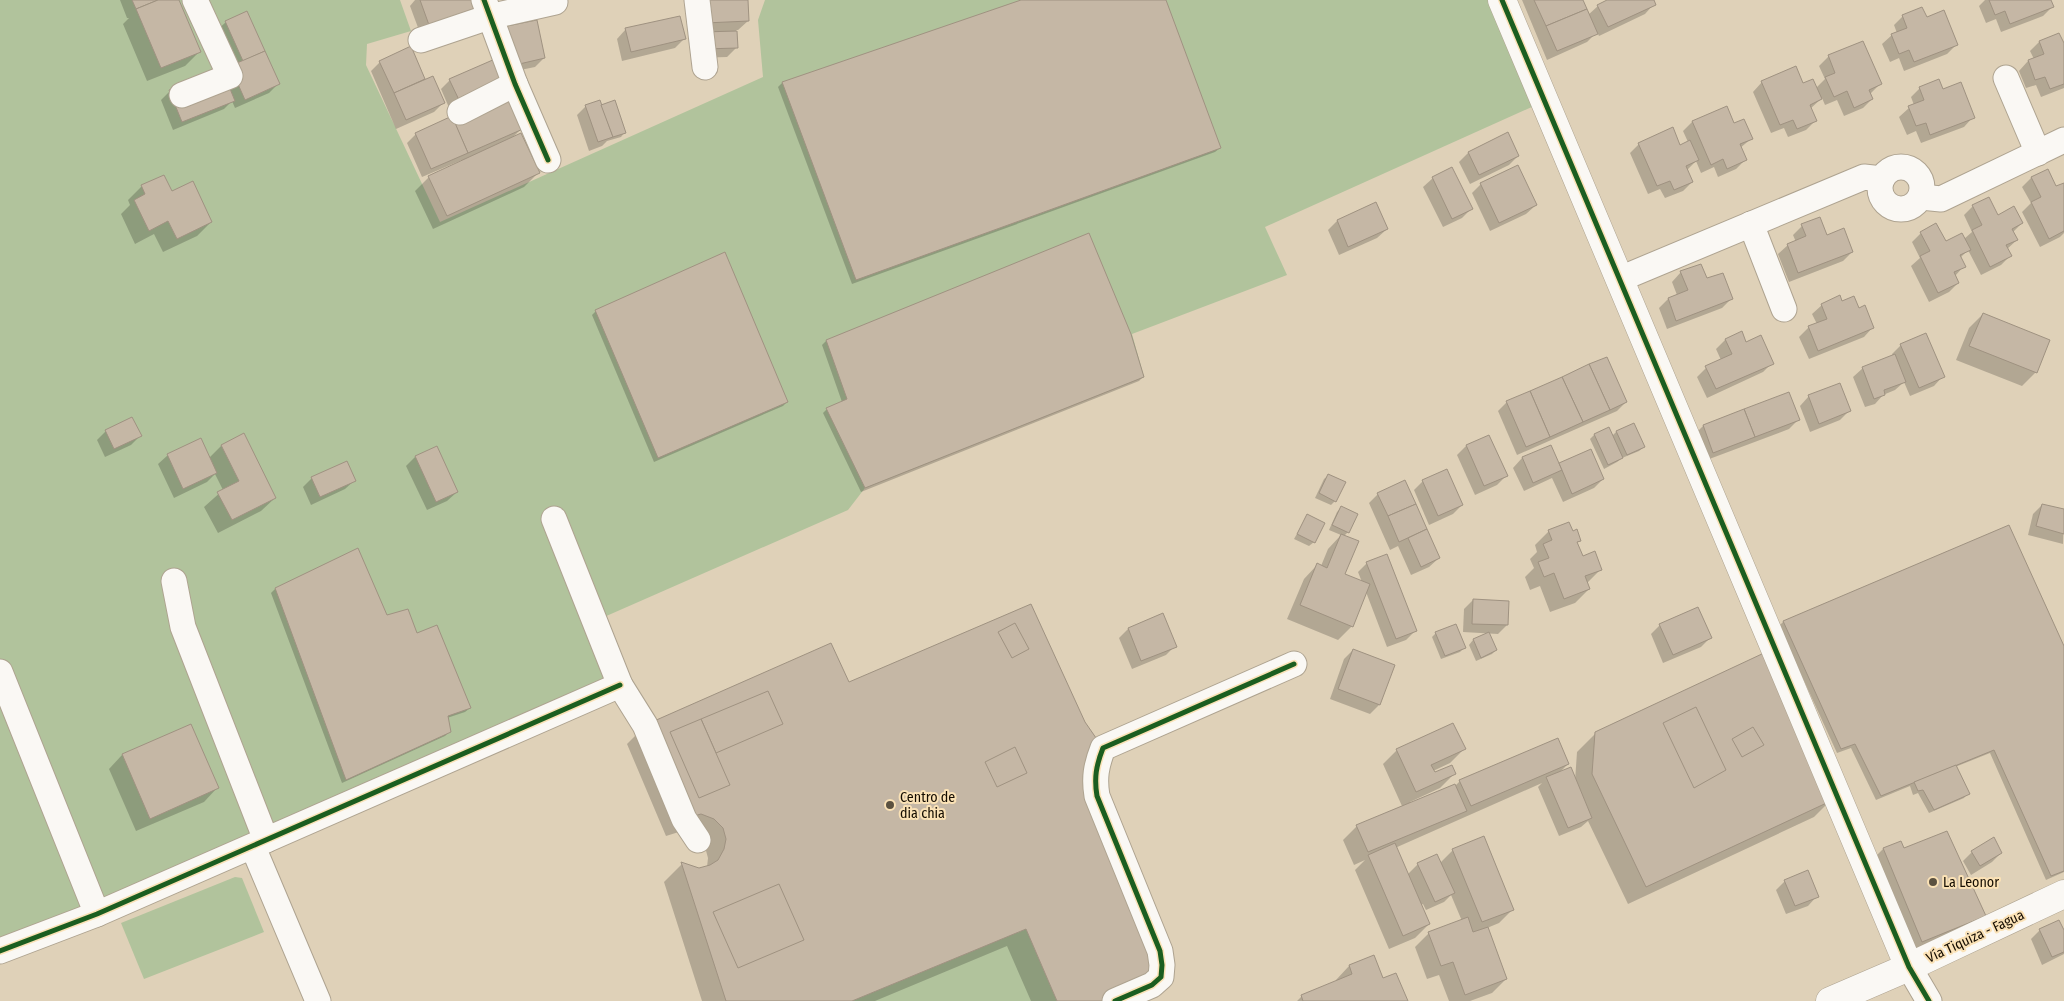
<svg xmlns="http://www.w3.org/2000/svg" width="2064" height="1001" viewBox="0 0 2064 1001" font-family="'Fira Sans Condensed',sans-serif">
	<rect width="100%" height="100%" fill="#dfd1b8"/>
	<!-- green -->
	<g fill="#b1c39c">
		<path d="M0,0H400L411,31L367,44L366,65L440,222L763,77L758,20L765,0H1502L1545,101L1265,227L1287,275L1132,334L1144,377L865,488L848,510L595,621L620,685L0,951Z"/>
		<path d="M235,877L242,878L264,932L144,979L121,923Z"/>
		<path d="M1026,929L1057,1001H852Z"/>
	</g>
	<!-- shadow -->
	<g fill="#0003">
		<path d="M120,0H178L199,52L185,66L147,81L123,24L129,18H127Z"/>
		<path d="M415,0H472L474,8L465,17L420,33L410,6Z"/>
		<path d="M713,0H746L748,21L738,30H736V48L727,57L694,58Z"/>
		<path d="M1024,0H1164L1220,148L1215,152L852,284L778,87L782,83Z"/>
		<path d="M1522,0H1582L1588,15L1598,6L1610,0H1652L1654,4L1645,14L1599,36L1597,32L1587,42L1547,60Z"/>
		<path d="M1985,0H2050L2053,6L2043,16L2001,32L1996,19L1986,23L1979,6Z"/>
		<path d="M1903,16L1926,18L1956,45L1947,54L1904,71L1899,58L1890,62L1882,44L1892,35L1897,33L1894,25Z"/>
		<path d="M226,22L278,84L269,93L235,108L232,101L224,109L173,130L161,100L170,91L230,67L216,31Z"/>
		<path d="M626,29L684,39L675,48L622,61L617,39Z"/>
		<path d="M498,37L544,58L535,67L506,73Z"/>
		<path d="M1862,42L1880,84L1870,94L1872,99L1863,108L1844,116L1837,100L1825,105L1822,98L1810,109L1815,121L1806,130L1788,137L1784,128L1771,133L1753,92L1762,82L1803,85L1816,88L1825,79L1819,66L1828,57Z"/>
		<path d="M2039,42L2064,44V88L2041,97L2036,85L2026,88L2019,71L2028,61L2034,59L2030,51Z"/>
		<path d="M410,48L425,81L443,103L434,112L396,129L371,71L380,62Z"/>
		<path d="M494,60L450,110L441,89L450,80Z"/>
		<path d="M1920,88L1942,91L1973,117L1964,127L1921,143L1916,131L1907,135L1899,117L1909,108L1914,105L1911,97Z"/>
		<path d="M586,106L625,132L621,137L607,141L602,146L589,151L577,115Z"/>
		<path d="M1692,122L1733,125L1751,139L1740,148L1745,160L1736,169L1718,177L1714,167L1701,173L1696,161L1687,170L1692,182L1683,191L1665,198L1660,189L1648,194L1630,153L1639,144L1680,146L1688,142L1683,131Z"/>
		<path d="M521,129L510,140L538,173L524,187L433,229L415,191L429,177L463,162L462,160L422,177L407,143L416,134Z"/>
		<path d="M1468,153L1518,156L1509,165L1470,184L1459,162Z"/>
		<path d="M2047,170L2056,188L2064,184V233L2060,237L2040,247L2022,212L2031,203L2022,187L2031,178Z"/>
		<path d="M164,177L171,193L211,222L197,236L163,252L154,234L135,244L121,214L130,205L128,200L141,187Z"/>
		<path d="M1433,178L1471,209L1462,218L1443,227L1423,187Z"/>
		<path d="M1481,184L1536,205L1526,214L1490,231L1472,193Z"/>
		<path d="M1988,198L1997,217L2022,223L2013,232L2017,240L2007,249L2010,256L2001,265L1981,275L1968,250L1960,258L1964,266L1955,276L1958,283L1949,292L1929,302L1911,266L1920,258L1912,242L1921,233L1945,243L1964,239L1972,232L1964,215L1973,206Z"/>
		<path d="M1337,221L1387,229L1377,238L1339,255L1328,230Z"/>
		<path d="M1802,226L1826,236L1852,252L1843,261L1789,282L1778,254L1788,245L1796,242L1793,235Z"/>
		<path d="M1089,235L1143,377L1139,381L861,492L823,413L827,409L842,402L822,345L826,341Z"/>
		<path d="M1681,272L1706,280L1731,299L1722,308L1667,329L1659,308L1668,299L1677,295L1672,282Z"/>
		<path d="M1842,303L1858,309L1873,327L1864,337L1809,359L1799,337L1809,327L1817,324L1812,314L1822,305Z"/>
		<path d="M596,311L787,402L783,406L654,462L592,315Z"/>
		<path d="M1983,314L2036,372L2022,386L1956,360L1969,328Z"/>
		<path d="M1741,333L1746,343L1772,363L1763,372L1707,398L1697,377L1706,368L1721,360L1716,349L1725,340Z"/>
		<path d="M1901,345L1943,376L1934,386L1910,396L1904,382L1895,390L1883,395L1875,404L1865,407L1853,377L1863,368L1893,357L1892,354Z"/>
		<path d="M1788,394L1798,420L1789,429L1704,461L1694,435L1703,426Z"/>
		<path d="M1809,396L1849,411L1840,420L1810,432L1800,406Z"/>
		<path d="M1507,402H1626L1617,411L1517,455L1498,411Z"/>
		<path d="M1633,424L1644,447L1639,451L1622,458L1617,462L1604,469L1590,439L1594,435L1609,429L1612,436L1616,432Z"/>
		<path d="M106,431L140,436L131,445L105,457L97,440Z"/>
		<path d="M243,435L275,498L261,511L218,533L204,507L223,490L215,474L207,482L174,498L158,464L168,455L200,440L209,458L221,446Z"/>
		<path d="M1489,436L1506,476L1497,485L1475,495L1457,455L1466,446Z"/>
		<path d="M1550,446L1558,465L1590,450L1603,479L1594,488L1563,502L1552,478L1524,491L1513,468L1522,458Z"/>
		<path d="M436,448L457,492L447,501L427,510L406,466L415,457Z"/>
		<path d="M1329,475L1335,501L1331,505L1315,498L1324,479Z"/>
		<path d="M312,478L355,480L345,489L311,505L303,487Z"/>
		<path d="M1423,481L1462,505L1453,514L1429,525L1414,490Z"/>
		<path d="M1405,482L1439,558L1429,567L1411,575L1398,546L1390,550L1369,503L1378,494Z"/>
		<path d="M2042,505L2064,511L2063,544L2028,535L2033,514Z"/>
		<path d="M1341,508L1348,532L1344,536V575L1362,582L1358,572L1367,563L1415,631L1406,640L1387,647L1366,592L1352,626L1338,640L1287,619L1304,579L1317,565L1321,566L1328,549L1341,535L1329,530L1337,512Z"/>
		<path d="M1307,516L1314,542L1309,546L1294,539Z"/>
		<path d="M1569,524L1572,533L1580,540L1576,544L1582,558L1601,569L1587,583L1589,589L1575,603L1550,612L1540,586L1530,590L1525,577L1534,568L1530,559L1537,552L1535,545L1549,531Z"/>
		<path d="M275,589L386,617L417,634L470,708L465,712L447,718L450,731L445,736L342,783L271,593Z"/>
		<path d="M1473,600L1507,625L1498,634L1463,632L1464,609Z"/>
		<path d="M1163,615L1175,646L1166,655L1132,669L1119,638L1128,629Z"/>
		<path d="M1783,622L2064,649V872L2046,880L1990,753L1955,767L1968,793L1964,798L1929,813L1918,793L1913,795L1910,786L1876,800L1851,748L1837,753L1779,626Z"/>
		<path d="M1660,625L1710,638L1701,647L1663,663L1651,634Z"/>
		<path d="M1436,633L1464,648L1460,652L1441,659L1432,637Z"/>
		<path d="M1489,634L1496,650L1492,654L1476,661L1469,645L1473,640Z"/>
		<path d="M1353,650L1379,705L1370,714L1330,699L1344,659Z"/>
		<path d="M849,684L1094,765L1134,1001H1031L1007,946L875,1001H702L664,882L682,864L699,869L707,867L708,858L705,847L682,831L666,836L627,744L645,726Z"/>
		<path d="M190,726L217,788L204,802L136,831L109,769L122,755Z"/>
		<path d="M1596,733L1832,799L1814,817L1628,904L1588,821L1581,827L1559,836L1538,787L1542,783L1395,848L1407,875L1418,864L1440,863L1453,850L1513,909L1499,923L1487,928L1506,979L1492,993L1470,1001H1449L1439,975L1427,979L1415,947L1429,933L1462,921L1451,895L1444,902L1426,910L1423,904L1421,905L1429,924L1415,938L1389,949L1355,870L1365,860L1354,865L1343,840L1357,826L1402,806L1383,764L1397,750L1464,749L1450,763L1433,771L1434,774H1454L1440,788L1410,802L1411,804L1455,786L1460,781L1568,764L1559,773L1575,781L1577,752Z"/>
		<path d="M1901,843L1904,849L1984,916L1975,925L1912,951L1874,858L1883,849Z"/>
		<path d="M1972,852L2001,853L1992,862L1971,875L1963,861Z"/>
		<path d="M1785,881L1817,896L1808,906L1786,914L1776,890Z"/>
		<path d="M2040,930L2064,933V954L2042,965L2031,939Z"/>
		<path d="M1349,966L1383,979L1406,1001H1297L1302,996L1336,982V980Z"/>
	</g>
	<!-- building -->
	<g fill="#c5b7a5" stroke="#9f9281">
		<path d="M132,0H158L136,9Z"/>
		<path d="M158,0H179L201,52L161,68L136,9Z"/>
		<path d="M420,0H473L476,8L429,25Z"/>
		<path d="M705,0H748L749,21L705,23Z"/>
		<path d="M1021,0H1166L1221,148L856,280L782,82Z"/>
		<path d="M1534,0H1583L1587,9L1546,26Z"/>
		<path d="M1607,0H1654L1656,5L1608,27L1597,5Z"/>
		<path d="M1989,0H2051L2054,7L2010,24L2005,11L1995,15Z"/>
		<path d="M1922,7L1927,17L1944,10L1958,45L1914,62L1909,50L1899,54L1891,34L1907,28L1902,15Z"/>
		<path d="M1587,9L1598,34L1557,51L1546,26Z"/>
		<path d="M247,11L265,51L243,61L225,21Z"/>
		<path d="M680,16L686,39L631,52L625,28Z"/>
		<path d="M537,20L545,58L515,65L507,26Z"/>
		<path d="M737,31L738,48L703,49L702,32Z"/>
		<path d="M2059,33L2064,43V84L2050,89L2045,77L2035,80L2028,60L2044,54L2039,41Z"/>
		<path d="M1863,41L1882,84L1869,90L1873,99L1854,108L1847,91L1834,97L1825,77L1835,73L1828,55Z"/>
		<path d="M411,46L425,79L394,93L379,61Z"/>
		<path d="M265,51L280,84L245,100L230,66Z"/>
		<path d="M495,59L505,82L460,102L449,79Z"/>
		<path d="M1796,66L1803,83L1813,79L1822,99L1810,105L1817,121L1797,129L1793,120L1780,125L1761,81Z"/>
		<path d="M222,69L235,101L182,122L169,90Z"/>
		<path d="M433,76L445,103L406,120L394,93Z"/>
		<path d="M1939,79L1943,89L1961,82L1975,118L1930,135L1926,123L1916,126L1908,106L1924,100L1919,87Z"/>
		<path d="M510,100L523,129L468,153L455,124Z"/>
		<path d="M600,100L613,137L598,142L585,105Z"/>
		<path d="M615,100L626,133L613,137L601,105Z"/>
		<path d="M1727,106L1734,123L1744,119L1753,139L1740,144L1747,160L1727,169L1723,159L1711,165L1692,121Z"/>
		<path d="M452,116L468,153L431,169L415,133Z"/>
		<path d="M1673,127L1680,145L1690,140L1699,160L1686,166L1693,182L1674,190L1670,181L1657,186L1638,143Z"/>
		<path d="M1508,132L1519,156L1479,175L1468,152Z"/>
		<path d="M521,133L540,173L447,216L428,176Z"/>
		<path d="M1518,165L1537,205L1499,223L1480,183Z"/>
		<path d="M1452,167L1473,209L1452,219L1432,177Z"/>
		<path d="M2048,169L2056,186L2064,183V231L2049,239L2031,202L2041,197L2031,177Z"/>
		<path d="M164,175L172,191L193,181L212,222L177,239L168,221L149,231L134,200L145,194L141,185Z"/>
		<path d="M1989,197L1998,215L2014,206L2023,223L2012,229L2018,240L2006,245L2012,256L1990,267L1972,230L1982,225L1972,205Z"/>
		<path d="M1376,202L1388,229L1348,247L1337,220Z"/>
		<path d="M1820,217L1827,235L1844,228L1853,252L1798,273L1787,244L1806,236L1801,224Z"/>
		<path d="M1936,223L1946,241L1962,233L1971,250L1960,255L1966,267L1954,272L1959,283L1938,293L1920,256L1930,251L1920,232Z"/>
		<path d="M1089,233L1131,334L1144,377L865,488L826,408L847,399L826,340Z"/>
		<path d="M725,252L788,402L658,458L595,310Z"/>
		<path d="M1701,264L1707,278L1723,273L1733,299L1676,321L1668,298L1688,290L1680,271Z"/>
		<path d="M1840,295L1842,301L1854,296L1859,308L1865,305L1874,328L1818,351L1808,326L1827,319L1821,304Z"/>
		<path d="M1983,313L2050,340L2037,373L1969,346Z"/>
		<path d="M1742,331L1746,342L1761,335L1774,364L1716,389L1705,366L1732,354L1725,339Z"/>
		<path d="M1926,333L1945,377L1919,388L1900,344Z"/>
		<path d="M1895,354L1906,382L1884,390L1885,395L1874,399L1862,367Z"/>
		<path d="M1607,357L1627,402L1610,410L1589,364Z"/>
		<path d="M1589,364L1610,410L1583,422L1562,377Z"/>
		<path d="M1562,377L1583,422L1550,437L1530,391Z"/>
		<path d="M1840,383L1851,411L1819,424L1808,395Z"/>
		<path d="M1530,391L1550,437L1526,447L1506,401Z"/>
		<path d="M1789,392L1800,420L1755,437L1744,409Z"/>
		<path d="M1744,409L1755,437L1713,453L1703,425Z"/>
		<path d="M132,417L142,436L114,449L105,430Z"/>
		<path d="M1634,423L1645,447L1627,455L1616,431Z"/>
		<path d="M1609,427L1623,458L1608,465L1594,434Z"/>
		<path d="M244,433L276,498L232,520L217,492L239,481L221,445Z"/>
		<path d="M1489,435L1508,476L1484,486L1466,445Z"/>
		<path d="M201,438L217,473L183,489L167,454Z"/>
		<path d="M1551,445L1562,470L1533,483L1522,457Z"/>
		<path d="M437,446L458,492L436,502L415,456Z"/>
		<path d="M1591,449L1604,479L1572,494L1559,463Z"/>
		<path d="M347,461L356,481L320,497L311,477Z"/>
		<path d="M1447,469L1463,505L1438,516L1422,480Z"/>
		<path d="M1328,474L1346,482L1336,502L1319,493Z"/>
		<path d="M1405,480L1416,504L1388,516L1377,493Z"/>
		<path d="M1416,504L1427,529L1399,542L1388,516Z"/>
		<path d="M2042,504L2064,509V534L2036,526Z"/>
		<path d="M1341,506L1358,514L1349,533L1332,525Z"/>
		<path d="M1307,514L1325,523L1315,543L1297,534Z"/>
		<path d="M1569,522L1573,531L1577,529L1581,541L1577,542L1583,556L1595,551L1602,570L1585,576L1590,589L1564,599L1554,573L1544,577L1538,562L1549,558L1543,544L1552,540L1548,530Z"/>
		<path d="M2009,525L2064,646V871L2051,876L1994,750L1881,796L1855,744L1841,749L1783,621Z"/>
		<path d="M1427,529L1440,558L1421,567L1408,538Z"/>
		<path d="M1341,534L1359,541L1345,574L1370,584L1353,627L1300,605L1317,563L1327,568Z"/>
		<path d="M358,548L387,615L408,609L417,633L437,625L471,708L448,716L451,732L346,780L275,588Z"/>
		<path d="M1387,554L1417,631L1396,639L1366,562Z"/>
		<path d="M1473,599L1509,601L1508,625L1472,624Z"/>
		<path d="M1031,604L1085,722L1103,748L1096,766L1162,965L1115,1001H1057L1026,929L852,1001H726L681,862L699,868L710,865L718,860L724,849L726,839L723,828L714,819L701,814L684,819L645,725L831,643L849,682Z"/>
		<path d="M1698,607L1712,638L1673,655L1659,624Z"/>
		<path d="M1163,613L1177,647L1141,661L1128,628Z"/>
		<path d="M1015,623L1029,649L1012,658L998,632Z"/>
		<path d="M1456,624L1466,648L1445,656L1435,632Z"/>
		<path d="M1489,632L1497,650L1481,658L1473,639Z"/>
		<path d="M1353,649L1395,665L1380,705L1338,689Z"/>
		<path d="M1764,653L1833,800L1646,887L1592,774L1595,732Z"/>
		<path d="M768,691L783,724L716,753L701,719Z"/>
		<path d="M1696,707L1726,770L1694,788L1663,723Z"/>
		<path d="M701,719L730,785L699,798L670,732Z"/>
		<path d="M1453,723L1466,749L1431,765L1435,772L1452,765L1456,774L1416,792L1396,749Z"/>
		<path d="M191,724L219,788L150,819L122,754Z"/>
		<path d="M1753,727L1764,745L1742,757L1732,739Z"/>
		<path d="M1558,738L1569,764L1471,806L1459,780Z"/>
		<path d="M1015,747L1027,773L997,787L985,762Z"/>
		<path d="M1956,765L1970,794L1934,810L1923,790L1918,791L1914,782Z"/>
		<path d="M1571,767L1592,818L1568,828L1546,777Z"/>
		<path d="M1455,784L1467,811L1368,852L1356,825Z"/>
		<path d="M1947,831L1986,916L1922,942L1883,848L1901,841L1904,848Z"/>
		<path d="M1484,836L1514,910L1482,922L1452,849Z"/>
		<path d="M1994,837L2002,853L1980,866L1971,851Z"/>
		<path d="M1395,843L1430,924L1403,936L1368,855Z"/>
		<path d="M1437,854L1455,893L1435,902L1417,863Z"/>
		<path d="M1808,870L1819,897L1795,906L1784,880Z"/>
		<path d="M779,884L804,940L738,968L713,912Z"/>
		<path d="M1468,917L1473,932L1488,927L1507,979L1465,995L1453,962L1441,966L1428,932Z"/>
		<path d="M2059,920L2064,930V952L2052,957L2039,929Z"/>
		<path d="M1374,955L1383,978L1396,973L1408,1001H1303L1301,995L1352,974L1349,965Z"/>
	</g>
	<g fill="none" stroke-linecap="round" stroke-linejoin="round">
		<defs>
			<g id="street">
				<path d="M484,0L515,84L548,160"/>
				<path d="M697,0L705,67"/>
				<path d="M421,40L489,17L555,2"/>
				<path d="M2006,78L2038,153"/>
				<path d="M182,95L230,76L195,0"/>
				<path d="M460,112L515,84"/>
				<circle cx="1901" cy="188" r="21"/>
				<path d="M1921,197L1941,199L2064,140"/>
				<path d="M1751,224L1784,309"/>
				<path d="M1620,279L1864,177L1882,179"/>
				<path d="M554,519L620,685L645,725L684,819L698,840"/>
				<path d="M174,581L183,627L266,840"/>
				<path d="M0,672L97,914"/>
				<path d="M253,847L318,1001"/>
				<path d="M0,951L97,914L620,685"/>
				<path d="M1909,967L1929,1001"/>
				<path d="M1115,1001L1152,985L1161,977L1162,965L1160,951L1097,796C1094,778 1096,766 1103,748L1294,664"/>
			</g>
			<g id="secondary">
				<path d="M1502,0L1909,967"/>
				<path d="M1830,1001L1909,967L2064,894"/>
			</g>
		</defs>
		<!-- street casing -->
		<use href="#street" stroke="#aea390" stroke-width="27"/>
		<!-- secondary casing -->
		<use href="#secondary" stroke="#aea390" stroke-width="29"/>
		<!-- street -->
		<use href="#street" stroke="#faf8f4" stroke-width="25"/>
		<!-- secondary -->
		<use href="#secondary" stroke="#faf8f4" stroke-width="28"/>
		<defs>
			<g id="cycleway">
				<path d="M484,0L515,84L548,160"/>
				<path d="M1502,0L1909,967L1929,1001"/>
				<path d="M0,951L97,914L620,685"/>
				<path d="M1115,1001L1152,985L1161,977L1162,965L1160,951L1097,796C1094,778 1096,766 1103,748L1294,664"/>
			</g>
		</defs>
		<!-- cycleway casing -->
		<use href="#cycleway" stroke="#fbe2b6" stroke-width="8"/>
		<!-- cycleway -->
		<use href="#cycleway" stroke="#1b5e20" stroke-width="5"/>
	</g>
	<!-- markers -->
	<g fill="#5b5140" stroke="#fbe2b6" stroke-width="2">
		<circle cx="890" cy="805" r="5"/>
		<circle cx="1933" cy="882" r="5"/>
	</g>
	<g text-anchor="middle" stroke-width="4" stroke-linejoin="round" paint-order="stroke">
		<!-- poi labels -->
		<g font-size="14" fill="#140c00" stroke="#fbe2b6" text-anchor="start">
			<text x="900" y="802">Centro de<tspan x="900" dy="16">dia chia</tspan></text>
			<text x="1943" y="887">La Leonor</text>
		</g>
		<!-- street labels -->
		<g font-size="14" fill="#140c00" stroke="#fbe2b6">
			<text transform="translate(1975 936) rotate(-25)" y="5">Vía Tiquiza - Fagua</text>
		</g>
	</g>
</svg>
